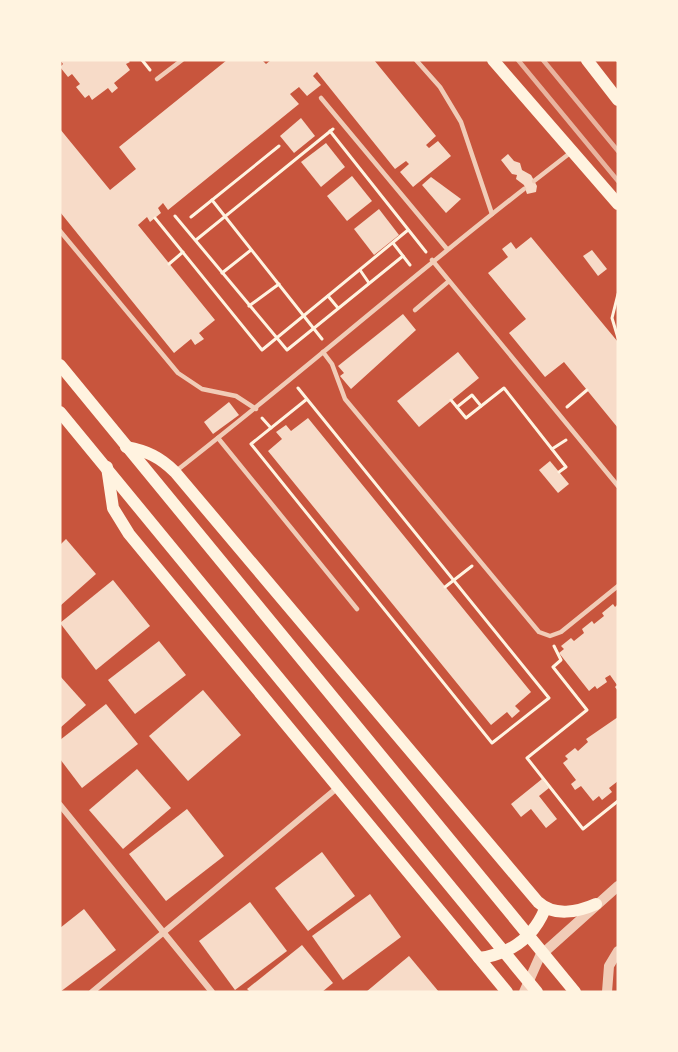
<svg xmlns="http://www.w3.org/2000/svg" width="678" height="1052" viewBox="0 0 678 1052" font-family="'Crimson Pro',serif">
	<rect width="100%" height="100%" fill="#c8553d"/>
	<!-- building -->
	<g fill="#f7dbc8">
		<path d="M60,60H128L130,62L126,64L130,70L114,83L118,88L112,93L108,88L92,100L89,95L85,98L76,87L80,84L72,74L68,77L60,67L63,64Z"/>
		<path d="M227,60H262L266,64L271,60H374L436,136L426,145L429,148L438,141L451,156L413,187L400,172L409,164L406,161L395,169L317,72L313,76L321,85L307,96L299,87L290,94L299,104L168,210L163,203L158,208L161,213L150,222L147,217L138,225L215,320L199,333L204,339L195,345L191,339L174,353L60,212V129L110,190L136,169L119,147Z"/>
		<path d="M301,118L315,136L294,153L280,136Z"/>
		<path d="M326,143L345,167L321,187L301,162Z"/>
		<path d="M508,154L514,161L520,163L522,170L531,175L537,186L536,192L527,194L524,185L516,179L517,175L512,174L501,160Z"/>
		<path d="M352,176L372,201L347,221L327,196Z"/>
		<path d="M431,177L461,199L446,213L422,185Z"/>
		<path d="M379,209L399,235L374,255L354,229Z"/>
		<path d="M531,237L618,342V428L564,362L545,377L509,333L526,319L488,273L508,257L502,249L511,242L516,249Z"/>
		<path d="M592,250L607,269L598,276L583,256Z"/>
		<path d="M403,314L416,330L351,389L340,376L344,373L338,366Z"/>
		<path d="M458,352L479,378L419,427L397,401Z"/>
		<path d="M229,402L239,415L213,434L204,422Z"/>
		<path d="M308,418L531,692L515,706L520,711L512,718L507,712L491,725L268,451L282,439L276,432L286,425L291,431Z"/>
		<path d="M550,461L569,484L558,493L539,470Z"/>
		<path d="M66,539L96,574L60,606V545Z"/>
		<path d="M113,580L150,626L96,670L60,623Z"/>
		<path d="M613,604L615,607L618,604V691L615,687L617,685L610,675L605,678L607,682L597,689L595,686L589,691L559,653L564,649L561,646L571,638L574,641L584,633L582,629L592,621L594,624L604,616L602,613Z"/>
		<path d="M159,641L186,675L135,714L108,680Z"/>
		<path d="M60,676L86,705L60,728Z"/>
		<path d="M203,690L241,735L188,781L149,736Z"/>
		<path d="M106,704L138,744L82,788L60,759V740Z"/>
		<path d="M618,717V781L609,788L612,792L602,800L599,796L593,801L581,786L575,790L571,784L576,780L563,763L568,759L565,756L575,748L578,751L588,742L586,739Z"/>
		<path d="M137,769L171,808L123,849L89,810Z"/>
		<path d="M542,779L549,788L539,796L557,819L546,828L531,809L521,817L511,804Z"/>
		<path d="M187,809L224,856L166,901L129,854Z"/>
		<path d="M322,852L355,896L308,931L275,888Z"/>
		<path d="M370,894L401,937L343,980L312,936Z"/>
		<path d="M250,902L287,951L235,990L199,941Z"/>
		<path d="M84,909L116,950L60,992V928Z"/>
		<path d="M302,945L333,983L322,992H250L247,989Z"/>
		<path d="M409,956L439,992H366Z"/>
	</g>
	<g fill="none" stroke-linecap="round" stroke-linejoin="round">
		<!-- path -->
		<g stroke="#fff3e0" stroke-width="3">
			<path d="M142,60L150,70"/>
			<path d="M617,60L618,61"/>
			<path d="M330,131L426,252"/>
			<path d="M212,200L322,339"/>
			<path d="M175,216L287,350L403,256"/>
			<path d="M191,217L279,146"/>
			<path d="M155,218L262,350L408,230"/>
			<path d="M196,240L333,129"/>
			<path d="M393,243L410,265"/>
			<path d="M169,264L183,252"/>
			<path d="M360,270L369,283"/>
			<path d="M222,273L251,250"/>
			<path d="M618,294L612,318L618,338"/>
			<path d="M328,296L338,308"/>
			<path d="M249,306L279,284"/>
			<path d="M298,388L549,698L492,743L251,444L307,399"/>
			<path d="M451,400L466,418L504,388L566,467L559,472"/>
			<path d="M457,407L472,395L481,406"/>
			<path d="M567,407L587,390"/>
			<path d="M262,418L271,428"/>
			<path d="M552,449L566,440"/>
			<path d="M445,587L472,566"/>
			<path d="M554,646L561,660L553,667L587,710L527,758L583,829L618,801"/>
		</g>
		<!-- service -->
		<g stroke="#f1ccb7" stroke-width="4.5">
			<path d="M416,60L440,87L461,122L492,214"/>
			<path d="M157,79L182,60"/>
			<path d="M321,98L447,249"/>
			<path d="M534,181L570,153"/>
			<path d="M60,231L178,373L202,389L236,396L256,409"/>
			<path d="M432,260L618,486"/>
			<path d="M415,310L449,281"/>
			<path d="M323,352L332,364L345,399L539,632L550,636L561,632L618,586"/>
			<path d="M218,438L357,609"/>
			<path d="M176,471C294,379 406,281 524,189"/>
		</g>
		<!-- minor -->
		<g stroke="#f1ccb7" stroke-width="6">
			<path d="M60,805L212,992"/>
			<path d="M92,992L337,788"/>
		</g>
		<!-- tertiary -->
		<g stroke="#f1ccb7" stroke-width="10">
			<path d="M524,992L540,956L618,886"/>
			<path d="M607,992L609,966L618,951"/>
		</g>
		<!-- secondary -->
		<g stroke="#fff3e0" stroke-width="12">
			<path d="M493,60L618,204"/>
			<path d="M587,60L618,100"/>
			<path d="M60,365L575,992"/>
			<path d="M60,412L537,992"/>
			<path d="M126,447C147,451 160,457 175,472L538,902C554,917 578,912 596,904"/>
			<path d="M107,467L113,508L129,534L507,992"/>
			<path d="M479,958C510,954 533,938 545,909"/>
		</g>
		<!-- rail -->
		<g stroke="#e9b49f" stroke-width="4.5">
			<path d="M518,60L618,181"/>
			<path d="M543,60L618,151"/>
		</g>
	</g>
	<!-- border -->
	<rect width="678" height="1052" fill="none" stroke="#fff3e0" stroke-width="123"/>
</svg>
